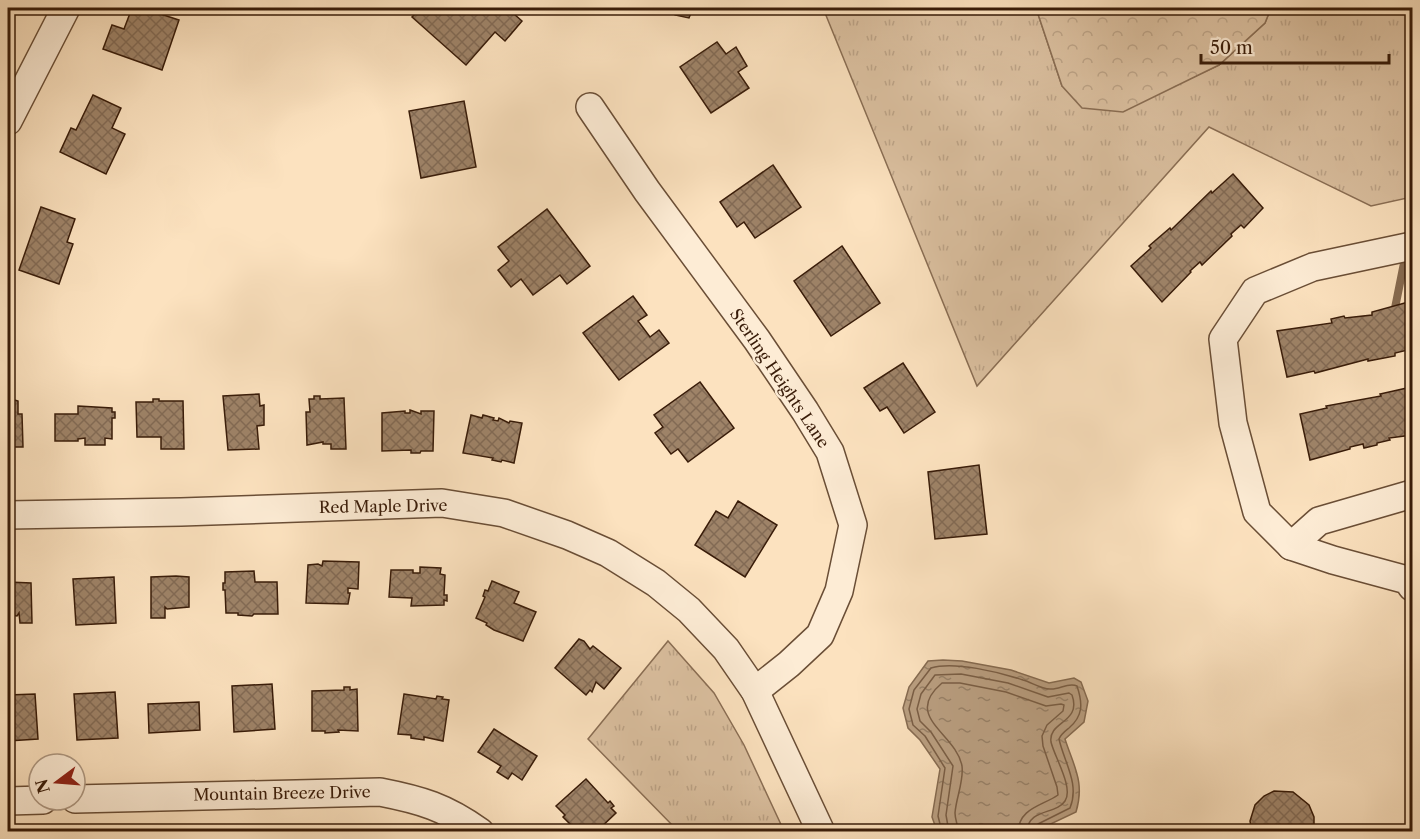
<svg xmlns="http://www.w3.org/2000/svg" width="1420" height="839" viewBox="0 0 1420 839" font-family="'Libre Caslon Text',serif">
	<defs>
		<pattern id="grass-tufts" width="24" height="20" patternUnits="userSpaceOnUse" patternTransform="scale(1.5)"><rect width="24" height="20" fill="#dbc0a0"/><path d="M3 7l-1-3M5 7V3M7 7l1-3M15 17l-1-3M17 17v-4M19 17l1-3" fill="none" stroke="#bda488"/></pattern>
		<pattern id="forest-crowns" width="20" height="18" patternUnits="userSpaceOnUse" patternTransform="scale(1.5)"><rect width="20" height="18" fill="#dbc0a0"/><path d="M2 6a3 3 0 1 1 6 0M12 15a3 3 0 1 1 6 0" fill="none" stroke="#bda488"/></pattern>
		<pattern id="water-ripples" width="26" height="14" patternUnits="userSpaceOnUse" patternTransform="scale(1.5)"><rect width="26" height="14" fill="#ba9f81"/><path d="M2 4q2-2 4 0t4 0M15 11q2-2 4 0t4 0" fill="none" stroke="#988168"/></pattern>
		<pattern id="building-cross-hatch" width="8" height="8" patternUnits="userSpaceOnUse" patternTransform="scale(1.5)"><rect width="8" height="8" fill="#9e8368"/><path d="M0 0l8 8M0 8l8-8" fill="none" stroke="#826a54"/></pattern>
	</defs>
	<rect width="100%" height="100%" fill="#fce2bf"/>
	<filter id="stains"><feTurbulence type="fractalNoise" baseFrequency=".00333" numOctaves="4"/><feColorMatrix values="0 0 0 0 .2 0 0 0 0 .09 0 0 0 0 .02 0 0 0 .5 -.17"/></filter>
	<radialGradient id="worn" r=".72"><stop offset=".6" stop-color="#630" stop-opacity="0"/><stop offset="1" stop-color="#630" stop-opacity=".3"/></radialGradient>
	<!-- grass -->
	<g fill="url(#grass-tufts)" stroke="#8a6e54" stroke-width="1.5">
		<path d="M823,8H1036L1062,86L1193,77L1219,65L1265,23L1271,8H1412V197L1371,206L1209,127L977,386Z"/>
		<path d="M668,641L714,693L744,745L784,831H678L588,739Z"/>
	</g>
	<!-- forest -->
	<path fill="url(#forest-crowns)" stroke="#8a6e54" stroke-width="1.5" d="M1036,8H1271L1265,23L1219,65L1123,112L1082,108L1062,86Z"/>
	<!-- water -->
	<path fill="url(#water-ripples)" stroke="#866b51" stroke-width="1.5" d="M943,660L962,661L1011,670L1049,683L1074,678L1081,682L1088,701L1084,722L1065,739C1074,767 1085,782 1076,812L1036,831H937L932,817L940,769L920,740L908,728L903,708L909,687L928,661Z"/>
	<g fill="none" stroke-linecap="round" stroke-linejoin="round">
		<!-- shore -->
		<g stroke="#7a5e45" stroke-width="1.5">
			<path d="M942,832L938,816L945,768L925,736L913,725L909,709L914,690L931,668C954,661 999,672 1023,680C1031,682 1041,689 1050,689C1059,690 1068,682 1077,686C1083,704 1083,716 1069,728C1064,732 1061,734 1059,739C1064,762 1080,784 1070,808L1038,824L1035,832"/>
			<path d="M949,832L946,815L953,766L931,732L920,721L917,709L921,694L935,675L961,674L1008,683L1048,697L1069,693L1072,695C1082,723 1048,721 1051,742C1054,756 1074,788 1065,801C1056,815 1028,808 1027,832"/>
			<path d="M958,832C958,825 955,819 955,813C956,798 964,781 962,766C956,733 902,717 942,683H960L1006,692L1046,706L1061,704L1064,705L1063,711L1047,725L1042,736L1043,746L1057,787L1058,795C1042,806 1019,808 1018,832"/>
		</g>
		<!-- stream -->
		<g stroke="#866b51" stroke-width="8">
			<path d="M1408,241L1412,219"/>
			<path d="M1394,313L1406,253"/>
		</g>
	</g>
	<!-- building -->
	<g fill="url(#building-cross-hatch)" stroke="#391c09" stroke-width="1.5">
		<path d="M132,8H142L179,20L162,70L103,49L112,25L124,29Z"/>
		<path d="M421,8H428L433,12L437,8H507L522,21L505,41L495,32L466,65L412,17Z"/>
		<path d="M663,8H693L689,18L675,15V14L670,12V10Z"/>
		<path d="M717,42L726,54L736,47L747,66L738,72L749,88L711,113L680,67Z"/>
		<path d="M93,95L121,108L112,128L125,134L106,174L60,152L71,128L76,130Z"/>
		<path d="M464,101L476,167L421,178L409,111Z"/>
		<path d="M773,165L801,207L755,238L744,222L737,227L720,202Z"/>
		<path d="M1233,174L1263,208L1244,228L1241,225L1231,234L1232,236L1202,265L1200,262L1190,271L1191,272L1162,302L1131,266L1151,248L1149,246L1170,228L1171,230L1211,191L1212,193Z"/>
		<path d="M41,207L75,219L67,242L73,244L59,284L19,270Z"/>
		<path d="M547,209L590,266L567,284L560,275L533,295L521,279L511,287L498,270L509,261L498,247Z"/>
		<path d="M842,246L880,303L831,336L794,281Z"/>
		<path d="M633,296L647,315L638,321L650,337L659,330L669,343L619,380L583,333Z"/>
		<path d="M1412,301V349L1395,353V356L1368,361V359L1315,373L1314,371L1287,377L1277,331L1332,323L1331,319L1344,316L1345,318L1372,315V312Z"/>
		<path d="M903,363L935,412L904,433L887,407L880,411L864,388Z"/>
		<path d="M700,382L734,428L688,462L678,449L671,454L655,433L663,427L654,415Z"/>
		<path d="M1407,388V390L1412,389V435L1389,438L1390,440L1377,443V445L1364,448L1363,444L1350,447V449L1310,460L1300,414L1327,408L1326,406L1381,396L1380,394Z"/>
		<path d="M259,394L260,406L264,405V425L257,426L259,449L228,450L223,396Z"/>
		<path d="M314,396H320V399L344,398L346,449H331V444H323V442L307,445L306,412H310L309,399H314Z"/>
		<path d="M8,398L18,401V414H22L23,447H8Z"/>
		<path d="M153,399H159V401H183L184,449H161V437H137L136,402H153Z"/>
		<path d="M78,406L112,408V412H115V418H112V439L105,438V445H85V438L78,439V441H55V414H78Z"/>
		<path d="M410,410L421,414V411H434L433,451H421L420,453H411V450L382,451V413L405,411V413H410Z"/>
		<path d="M471,415L482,418L483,415L494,418L493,420L498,421L499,418L509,423L510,421L522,423L514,463L502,460L501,462L492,460L493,458L463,453Z"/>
		<path d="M979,465L987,534L935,539L928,472Z"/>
		<path d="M738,501L777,525L745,577L695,545L716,511L728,518Z"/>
		<path d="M323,561L359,562L358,589L348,588V593H350L348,604L306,603L308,565L318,564L322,566Z"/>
		<path d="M420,567L441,568L440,574L445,575L444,595H447V601L444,600V605L411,606L412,598L389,597L391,570H413V573H420Z"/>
		<path d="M254,571L255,582H277L278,614H254L252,616L238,615V613H226L225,590H223V583H225V572Z"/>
		<path d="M176,576L189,577V607L167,609L165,607V618H151V577Z"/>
		<path d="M114,577L116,623L76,625L73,579Z"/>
		<path d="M492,581L519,592L514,603L536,612L523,641L494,630L486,625L487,623L476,618L485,597L483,596L485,590L488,591Z"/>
		<path d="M8,582L31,583L32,623H20L19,613L17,616L10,615L8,613Z"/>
		<path d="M579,639L584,641L590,649L593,646L621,668L604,689L596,682L592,692L590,690L586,695L555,668Z"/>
		<path d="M272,684L275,729L234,732L232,686Z"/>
		<path d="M344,687H350V690L357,689L358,731L338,730L339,732L325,733V731H312V691L344,690Z"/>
		<path d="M115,692L118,738L77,740L74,694Z"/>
		<path d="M35,694L38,739L8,741V695Z"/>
		<path d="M404,694L436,699L437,696L443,697L442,699L449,700L443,741L424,737V740L411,738V735L398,734Z"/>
		<path d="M199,702L200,730L149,733L148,704Z"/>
		<path d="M494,729L537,756L522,780L512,773L508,779L497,772L501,766L478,752Z"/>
		<path d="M586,779L608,803L610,801L614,806L611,808L616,813L596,832H578L563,817L565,815L556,806Z"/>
		<path d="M1274,791L1293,792L1309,805L1314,817V832H1252L1250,821L1255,805L1264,796Z"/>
	</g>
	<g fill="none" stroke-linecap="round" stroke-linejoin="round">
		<defs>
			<g id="street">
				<path d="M590,107L647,191L757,340L805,411L830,452L853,525L839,591L820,635L789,664L755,691"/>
				<path d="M8,121L66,8"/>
				<path d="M1412,246L1313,267L1255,291L1223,339L1233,423L1257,512L1291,546L1319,521L1412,494"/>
				<path d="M8,515L181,512L442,503L504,513L567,535L608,553L656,583L689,610L726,649L755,691L821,832"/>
				<path d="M1291,546L1333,560L1407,580L1412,587"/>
				<path d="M75,799L380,792C421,800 445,807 480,832"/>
				<path d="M8,801L43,800"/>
			</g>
		</defs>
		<!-- street casing -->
		<use href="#street" stroke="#6a4e36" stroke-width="30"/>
		<!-- street -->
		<use href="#street" stroke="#fdecd5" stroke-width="27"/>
	</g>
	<g text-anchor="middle" stroke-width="5" stroke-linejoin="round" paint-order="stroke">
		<!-- street labels -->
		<g font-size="16" fill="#391c09" stroke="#fdecd5">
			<text transform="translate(780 378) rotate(56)" y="6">Sterling Heights Lane</text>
			<text transform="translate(383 506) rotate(-1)" y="6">Red Maple Drive</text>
			<text transform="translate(282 793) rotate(-1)" y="6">Mountain Breeze Drive</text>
		</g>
	</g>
	<!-- margin -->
	<rect width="1420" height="839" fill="none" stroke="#fce2bf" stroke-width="30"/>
	<rect x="9" y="9" width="1402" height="821" fill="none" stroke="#391c09" stroke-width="3"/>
	<rect x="15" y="15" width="1390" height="809" fill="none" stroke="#391c09" stroke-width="1.5"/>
	<!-- north arrow -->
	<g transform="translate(57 782) rotate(254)"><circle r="28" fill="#fdecd5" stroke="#af9983" stroke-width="1.5"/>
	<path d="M0-4.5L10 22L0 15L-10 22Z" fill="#8f2418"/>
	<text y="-9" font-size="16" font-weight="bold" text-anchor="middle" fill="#391c09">N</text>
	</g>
	<!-- scale -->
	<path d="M1201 54v9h188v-9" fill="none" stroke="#391c09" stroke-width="3"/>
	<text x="1210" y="54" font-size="18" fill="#391c09" stroke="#fdecd5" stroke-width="4.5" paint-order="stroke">50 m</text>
	<rect width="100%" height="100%" filter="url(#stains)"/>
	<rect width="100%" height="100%" fill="url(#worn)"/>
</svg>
